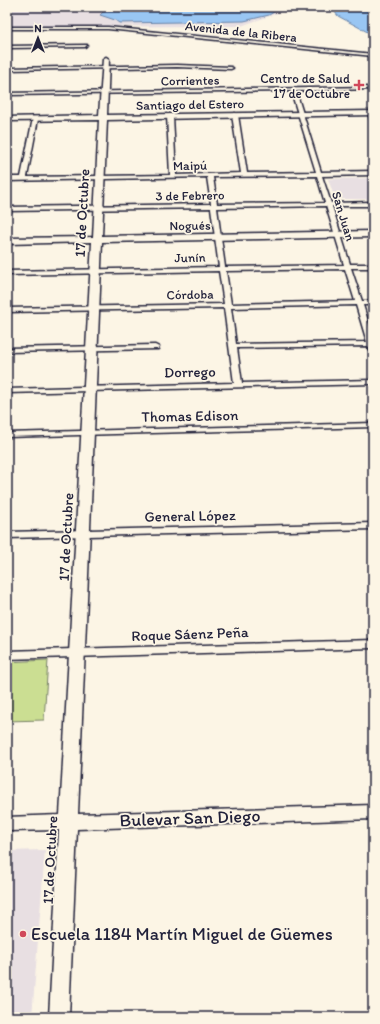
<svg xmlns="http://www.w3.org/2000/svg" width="380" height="1024" viewBox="0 0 380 1024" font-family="Itim,sans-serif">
	<rect width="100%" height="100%" fill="#fcf5e5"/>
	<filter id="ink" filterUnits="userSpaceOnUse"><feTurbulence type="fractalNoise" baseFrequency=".025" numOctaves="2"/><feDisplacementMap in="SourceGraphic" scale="8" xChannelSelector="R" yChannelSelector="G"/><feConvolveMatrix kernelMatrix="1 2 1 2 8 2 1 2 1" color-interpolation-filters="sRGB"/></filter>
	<g filter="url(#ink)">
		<!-- built -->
		<g fill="#e8dfe2">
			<path d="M7,7H306L311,10L283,11L241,26L7,27Z"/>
			<path d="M373,178V199H335L328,179Z"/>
			<path d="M45,850L32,1017H7V851Z"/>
		</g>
		<!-- green -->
		<path fill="#cbde92" stroke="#768066" d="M48,660L44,720L7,721V662Z"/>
		<!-- water -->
		<g fill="#99c6f3" stroke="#6984a9">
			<path d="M119,7H282L269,15L244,21L119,23L115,20L100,15L103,12L119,9Z"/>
			<path d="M331,7H373V35L338,16Z"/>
		</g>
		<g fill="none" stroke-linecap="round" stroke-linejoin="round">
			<defs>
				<g id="street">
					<path d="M7,27H108L373,54V56L108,29H7Z"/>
					<path d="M87,45L85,47L7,48V46Z"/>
					<path d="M177,65L231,67L233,68L231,69L177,67L7,70V68Z"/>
					<path d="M373,87V89L296,91L321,172L373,171V175L322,176L331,203L373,202V206H332L350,264H373V268H351L362,301H373V305H363L373,337V351H370L368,346L237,348L242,383L373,380V384L7,393V389L234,383L224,308L7,312V308L224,304L219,271L7,275V271L219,267L211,208L7,211V207L211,204L207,177L7,181V177H21L33,118L38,119L27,177L170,175L167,116L170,114L173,116L176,175L241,173L232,115L235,113L238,115L247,173L316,172L291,91L7,95V93ZM317,176L325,203L217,204L213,177ZM326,206L344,265L225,267L217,208ZM345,269L355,301L231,304L226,271ZM356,305L367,342L236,344L231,308Z"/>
					<path d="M368,112L373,113V121L370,119Z"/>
					<path d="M155,345L159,347L158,349L7,352V348Z"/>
					<path d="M373,423V427L7,437V433Z"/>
					<path d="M373,523V529L7,538V532Z"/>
					<path d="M373,640V648L7,659V651Z"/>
				</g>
				<path id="secondary" d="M106,57L109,59L107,115L373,111V115L107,120L102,236L373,231V237L102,242L78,814L373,805V819L77,829L69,1017H49L59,830L7,831V817L60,815L92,242L7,244V238L93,237L99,120L7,121V117L99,115L103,59Z"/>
			</defs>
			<!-- street casing -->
			<use href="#street" stroke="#22223b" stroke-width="3"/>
			<!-- secondary casing -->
			<use href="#secondary" stroke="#22223b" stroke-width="3"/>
			<!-- street -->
			<use href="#street" fill="#fcf5e5" fill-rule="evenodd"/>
			<!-- secondary -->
			<use href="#secondary" fill="#fcf5e5" fill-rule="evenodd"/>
		</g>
	</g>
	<!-- markers -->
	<g fill="#d1495b" stroke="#fcf5e5" stroke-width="1.5">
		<path d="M357 79h4v4h4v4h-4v4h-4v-4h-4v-4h4z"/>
		<circle cx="23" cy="934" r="4"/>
	</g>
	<g text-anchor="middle" stroke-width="3.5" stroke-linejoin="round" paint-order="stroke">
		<!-- far-street labels -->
		<g font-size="13" fill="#22223b" stroke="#fcf5e5">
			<text transform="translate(241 31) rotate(6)" y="5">Avenida de la Ribera</text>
			<text transform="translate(190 80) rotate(-1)" y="5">Corrientes</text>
			<text transform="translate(190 104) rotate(-1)" y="5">Santiago del Estero</text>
			<text transform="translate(190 165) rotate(-1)" y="5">Maipú</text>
			<text transform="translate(190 195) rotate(-1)" y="5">3 de Febrero</text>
			<text transform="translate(344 216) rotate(73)" y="5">San Juan</text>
			<text transform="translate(190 225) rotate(-1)" y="5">Nogués</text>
			<text transform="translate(190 257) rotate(-1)" y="5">Junín</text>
			<text transform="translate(190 294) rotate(-1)" y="5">Córdoba</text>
		</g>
		<!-- far-poi labels -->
		<g font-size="13" fill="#22223b" stroke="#fcf5e5" text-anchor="end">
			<text x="350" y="83">Centro de Salud<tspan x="350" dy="15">17 de Octubre</tspan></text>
		</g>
		<!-- street labels -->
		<g font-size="15" fill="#22223b" stroke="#fcf5e5">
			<text transform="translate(82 213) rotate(-87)" y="5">17 de Octubre</text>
			<text transform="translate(190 372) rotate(-1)" y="5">Dorrego</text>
			<text transform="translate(190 416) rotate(-1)" y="5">Thomas Edison</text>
			<text transform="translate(190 516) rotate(-1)" y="5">General López</text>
			<text transform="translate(66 537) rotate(-87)" y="5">17 de Octubre</text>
			<text transform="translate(190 634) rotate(-2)" y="5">Roque Sáenz Peña</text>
			<text transform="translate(50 860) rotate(-87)" y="5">17 de Octubre</text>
		</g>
		<!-- near-street labels -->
		<g font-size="18" fill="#22223b" stroke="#fcf5e5">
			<text transform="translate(190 818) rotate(-2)" y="6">Bulevar San Diego</text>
		</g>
		<!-- near-poi labels -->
		<g font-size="18" fill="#22223b" stroke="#fcf5e5" text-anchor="start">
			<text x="31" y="940">Escuela 1184 Martín Miguel de Güemes</text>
		</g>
	</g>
	<!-- margin -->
	<rect width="380" height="1024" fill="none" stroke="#fcf5e5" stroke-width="24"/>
	<rect x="12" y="12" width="356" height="1000" fill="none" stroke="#22223b" stroke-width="1.5" filter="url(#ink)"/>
	<!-- north arrow -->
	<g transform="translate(38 38)" stroke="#fcf5e5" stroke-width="3" paint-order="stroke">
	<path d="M0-3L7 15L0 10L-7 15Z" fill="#22223b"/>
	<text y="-6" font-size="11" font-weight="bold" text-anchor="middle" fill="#22223b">N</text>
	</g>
</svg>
